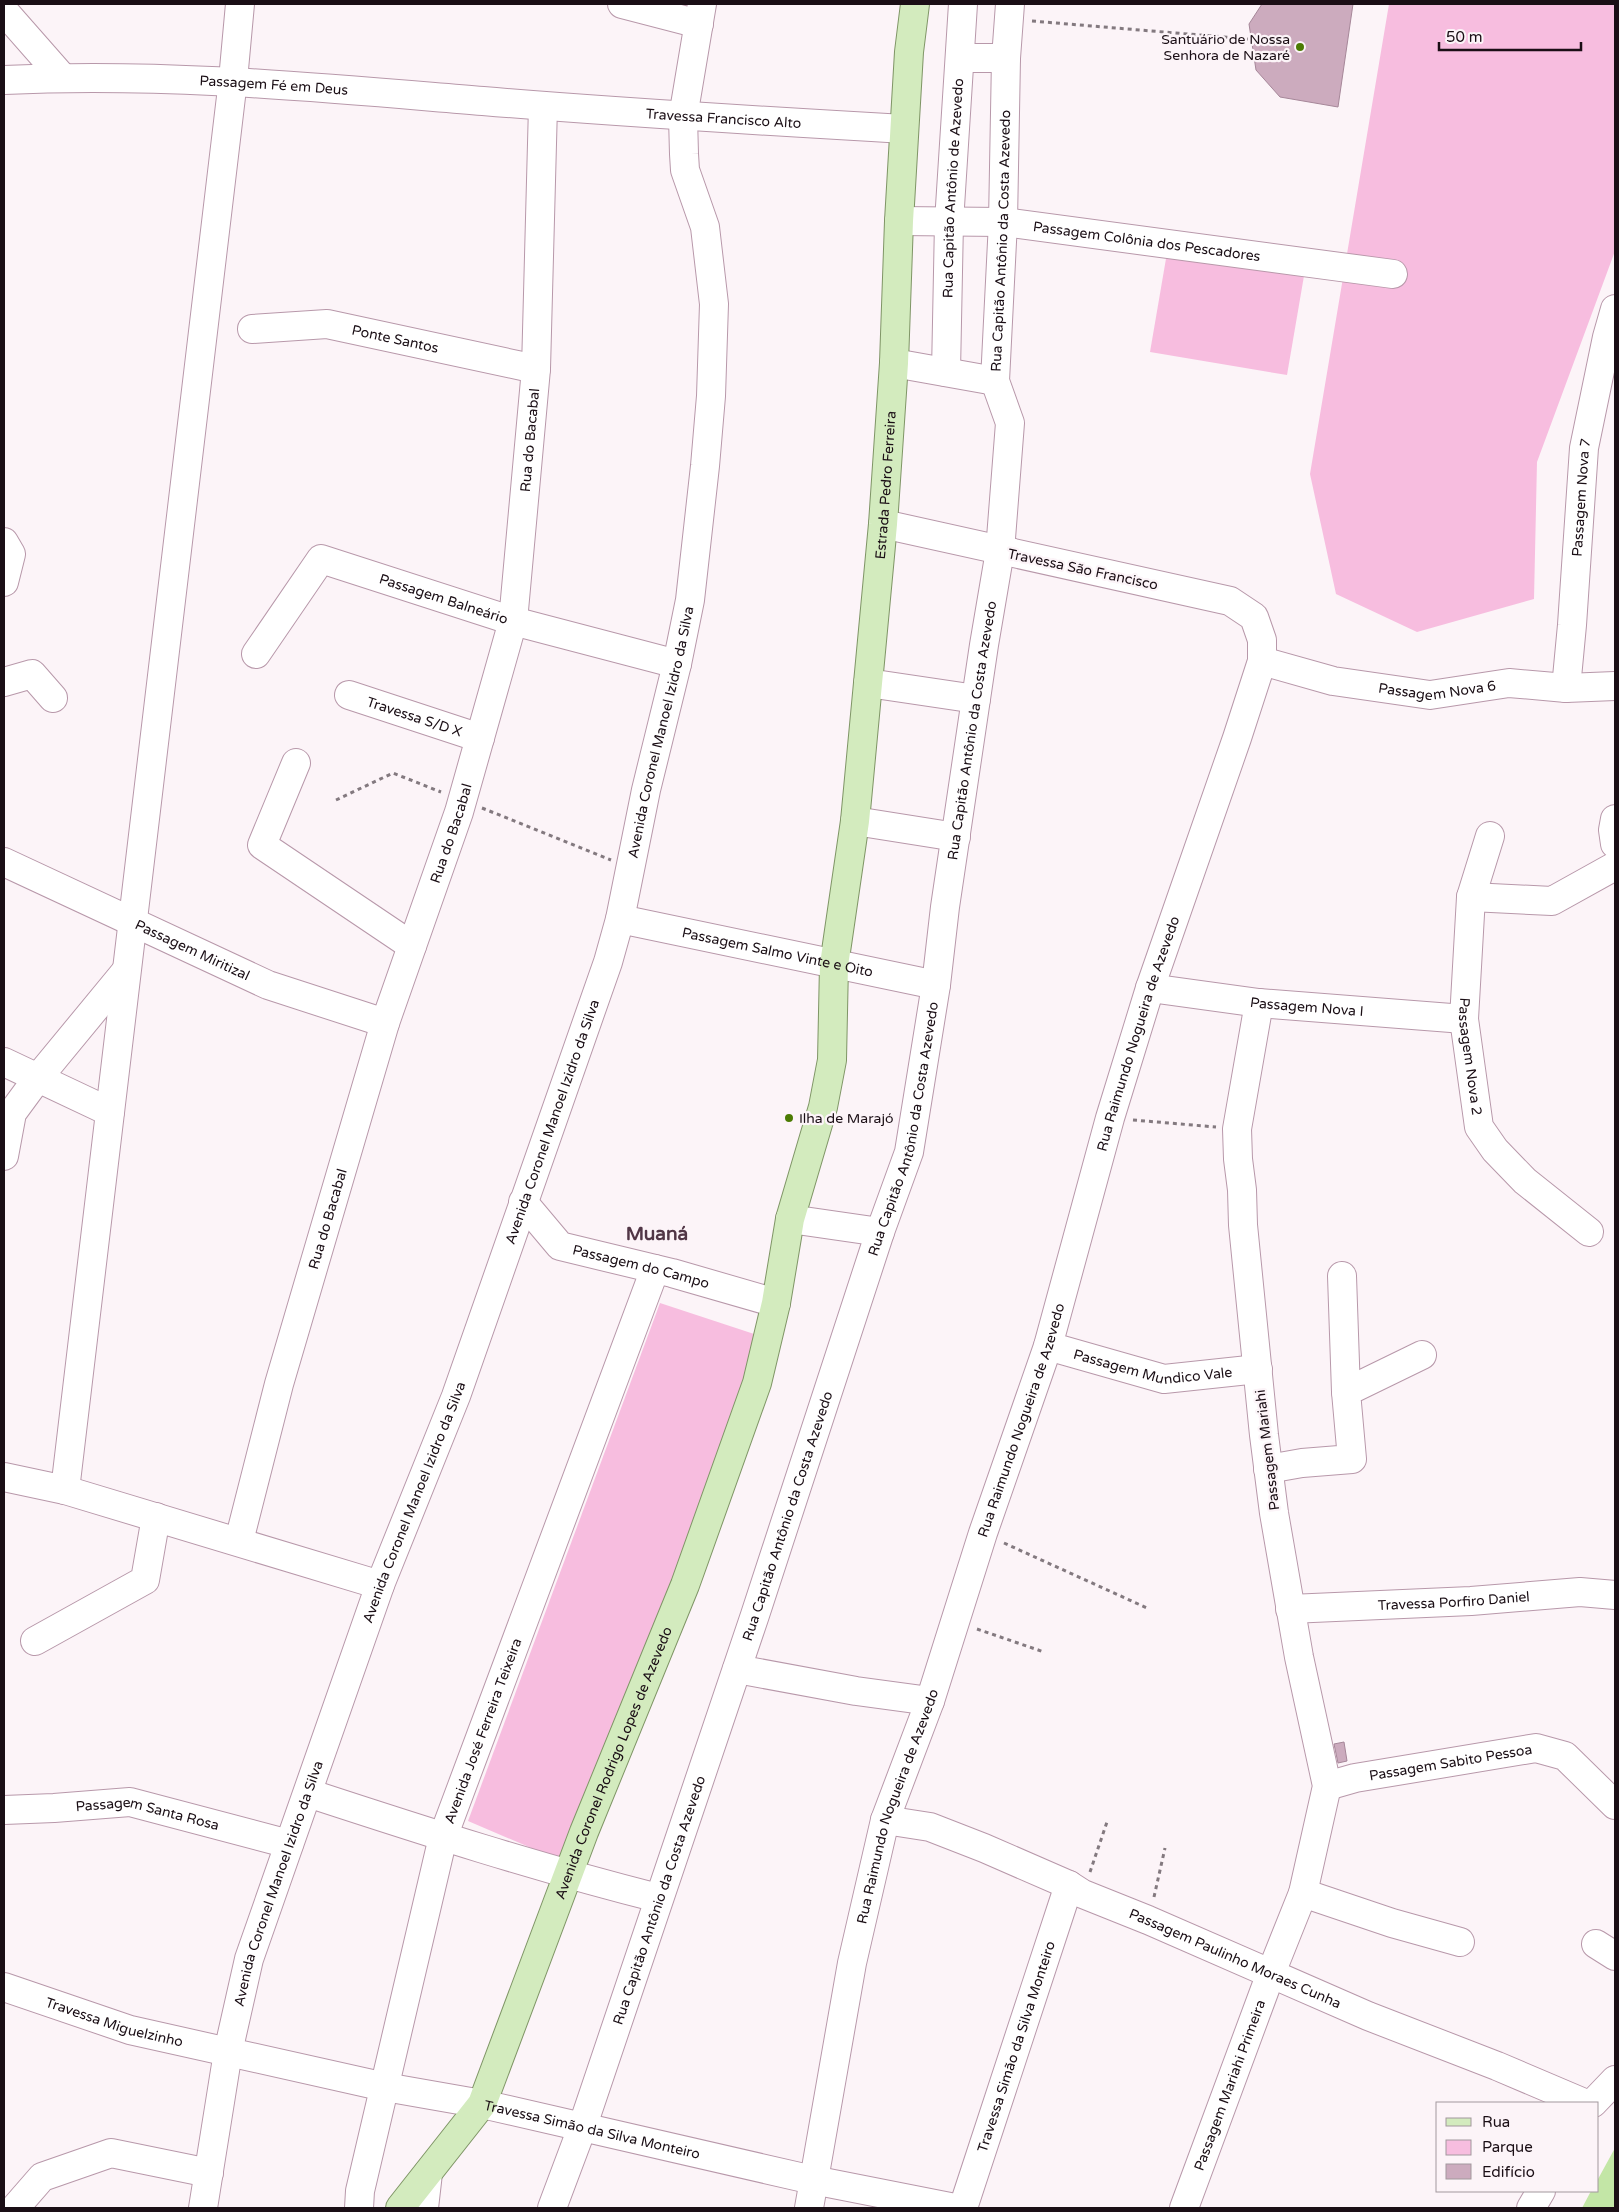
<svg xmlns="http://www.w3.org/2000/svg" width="1619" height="2212" viewBox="0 0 1619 2212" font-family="'Varela Round',sans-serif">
	<rect width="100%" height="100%" fill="#fcf4f8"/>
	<!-- green -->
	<g fill="#f7bddf">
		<path d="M1389,4H1615V251L1537,462L1534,599L1417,632L1336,594L1310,474Z"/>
		<path d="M1168,247L1305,270L1287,375L1150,352Z"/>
		<path d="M660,1303L766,1338L571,1865L468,1821Z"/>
	</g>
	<!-- water -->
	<path fill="#c3e6a6" d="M1615,2148V2208H1582L1591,2191H1598V2179Z"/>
	<!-- building -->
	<g fill="#ccabbe" stroke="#a68799">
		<path d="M1262,4H1353L1338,107L1280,97L1256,70L1249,24Z"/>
		<path d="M1344,1742L1347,1761L1338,1763L1334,1744Z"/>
	</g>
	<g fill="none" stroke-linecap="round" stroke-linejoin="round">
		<defs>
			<g id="minor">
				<path d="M622,4L699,24"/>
				<path d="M4,11L62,77"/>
				<path d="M961,58H1006"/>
				<path id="s1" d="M4,80C164,72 324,88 483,101C624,113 764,121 904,129"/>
				<path id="s2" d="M899,221L1003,222L1393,274"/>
				<path id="s3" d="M252,329L327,324L536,369"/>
				<path d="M894,363L995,381"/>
				<path id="s4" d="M946,372L949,222L963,4"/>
				<path d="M4,542L11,554L4,582"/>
				<path id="s5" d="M256,654L321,559L513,621L677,664"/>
				<path id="s6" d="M1262,661L1333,681L1430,695L1509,683L1566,688L1615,686"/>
				<path d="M4,682L32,674L53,698"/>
				<path d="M868,683L976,699"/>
				<path id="s7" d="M1566,688L1572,625L1584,448L1607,337L1615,309"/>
				<path id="s8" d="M349,695L480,738"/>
				<path d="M296,763L262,845L412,946"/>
				<path d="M1615,819L1613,830L1615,844"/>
				<path d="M855,821L956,837"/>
				<path id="s9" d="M1490,836L1471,897L1464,1019L1479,1127L1495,1150L1525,1181L1589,1232"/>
				<path id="s10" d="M4,862L268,985L385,1023"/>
				<path d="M1471,897L1552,901L1615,866"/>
				<path id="s11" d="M620,919L936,985"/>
				<path id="s12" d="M1150,988L1259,1003L1464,1019"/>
				<path d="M4,1062L110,1112"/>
				<path d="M4,1156L12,1113L37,1079L126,971"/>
				<path id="s13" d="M523,1202L560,1246L672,1273L776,1303"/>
				<path d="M790,1219L880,1232"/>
				<path d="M1342,1276L1346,1392"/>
				<path id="s14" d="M1048,1346L1164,1379L1258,1369"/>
				<path d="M1268,1469L1302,1463L1352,1459L1346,1392L1422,1355"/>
				<path d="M4,1477L65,1490L380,1585"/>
				<path d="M65,1490L233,80L240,4"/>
				<path id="s15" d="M239,1541L279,1384L385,1023L459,812L513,621L536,369L543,106"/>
				<path id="s16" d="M1290,1609L1471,1601L1580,1592L1615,1595"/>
				<path d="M35,1641L145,1580L156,1517"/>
				<path d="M737,1669L856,1691L930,1701"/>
				<path id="s17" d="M1327,1786L1355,1778L1536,1748L1565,1756L1615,1805"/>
				<path d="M308,1793C424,1831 539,1868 658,1898"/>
				<path id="s18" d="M4,1810L54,1808L130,1802L289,1844"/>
				<path id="s19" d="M885,1820L930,1827L984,1848L1069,1885L1083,1894L1148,1920L1368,2016L1497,2066L1584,2103"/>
				<path d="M1303,1893L1392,1923L1460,1942"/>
				<path d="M1596,1944L1615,1956"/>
				<path id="s20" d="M4,1987L130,2030L385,2087L482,2104L813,2180L955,2208"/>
				<path d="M1593,2103L1615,2080"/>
				<path d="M15,2208L42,2177L111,2153L209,2173"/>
				<path id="s21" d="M203,2208L228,2052L249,1959L380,1585L456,1396L608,962L620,919L646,790L677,664L690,600L705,466L711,396L714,304L705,227L685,170L684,154L683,117L702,4"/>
				<path id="s22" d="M359,2208L360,2191L443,1837L655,1269"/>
				<path d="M424,2208L428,2173"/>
				<path id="s23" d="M552,2208L582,2128L755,1615L880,1232L909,1152L936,985L945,907L984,645L1000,551L1010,423L995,381L1003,222L1006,58L1010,4"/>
				<path id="s24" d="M809,2208L852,1963L885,1820L930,1701L983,1533L1048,1346L1110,1118L1150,988L1237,738L1262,661V640L1254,617L1230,601L883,524"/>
				<path id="s25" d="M963,2208L1069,1885"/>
				<path id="s26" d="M1184,2208L1271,1973L1303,1893L1327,1786L1299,1657L1274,1513L1264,1435L1243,1225L1242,1190L1238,1159L1237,1129L1259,1003"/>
				<path d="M1531,2208L1541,2191"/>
			</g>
			<g id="major">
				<path id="s27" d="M400,2208L482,2104L584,1832L685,1585L757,1383L776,1303L790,1219L823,1107L832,1060L834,965L855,821L883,524L894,363L899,221L909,52L915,4"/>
			</g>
		</defs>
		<!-- minor casing -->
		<use href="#minor" stroke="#b898aa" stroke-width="30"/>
		<!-- major casing -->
		<use href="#major" stroke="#7f9566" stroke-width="30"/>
		<!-- path -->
		<g stroke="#83797f" stroke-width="3" stroke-dasharray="4 4" stroke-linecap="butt">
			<path d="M1032,21L1248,39"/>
			<path d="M336,800L393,773L441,792"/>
			<path d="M482,808L611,860"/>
			<path d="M1133,1120L1216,1127"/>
			<path d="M1004,1543L1147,1608"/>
			<path d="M977,1629L1044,1652"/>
			<path d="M1090,1872L1107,1822"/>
			<path d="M1154,1897L1165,1848"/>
		</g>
		<!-- minor -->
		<use href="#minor" stroke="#fff" stroke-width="28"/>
		<!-- major -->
		<use href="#major" stroke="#d3ebbe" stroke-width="28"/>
	</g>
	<!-- markers -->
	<g fill="#4b7b03" stroke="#fcf4f8" stroke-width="2">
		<circle cx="1300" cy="47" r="5"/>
		<circle cx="789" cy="1118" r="5"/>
	</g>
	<g text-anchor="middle" stroke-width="4.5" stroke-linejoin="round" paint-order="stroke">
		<!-- poi labels -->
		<g font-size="14" fill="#1a0e15" stroke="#fcf4f8" text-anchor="end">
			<text x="1290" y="44">Santuário de Nossa<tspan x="1290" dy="16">Senhora de Nazaré</tspan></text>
			<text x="799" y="1123" text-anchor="start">Ilha de Marajó</text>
		</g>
		<!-- street labels -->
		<g font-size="14" fill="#1a0e15" stroke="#fcf4f8">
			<text dy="5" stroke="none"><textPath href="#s1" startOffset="270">Passagem Fé em Deus</textPath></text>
			<text dy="5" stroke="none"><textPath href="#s1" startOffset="721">Travessa Francisco Alto</textPath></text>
			<text dy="5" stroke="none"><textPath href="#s4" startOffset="184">Rua Capitão Antônio de Azevedo</textPath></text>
			<text dy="5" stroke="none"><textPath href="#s23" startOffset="2036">Rua Capitão Antônio da Costa Azevedo</textPath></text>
			<text dy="5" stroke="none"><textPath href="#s2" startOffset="249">Passagem Colônia dos Pescadores</textPath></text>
			<text dy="5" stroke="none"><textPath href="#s3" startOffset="145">Ponte Santos</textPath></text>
			<text dy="5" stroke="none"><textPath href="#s15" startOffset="1142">Rua do Bacabal</textPath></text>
			<text dy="5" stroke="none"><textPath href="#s27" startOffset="1814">Estrada Pedro Ferreira</textPath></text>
			<text dy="5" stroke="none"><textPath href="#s7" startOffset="191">Passagem Nova 7</textPath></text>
			<text transform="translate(1083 569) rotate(12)" y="5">Travessa São Francisco</text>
			<text dy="5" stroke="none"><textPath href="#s5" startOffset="244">Passagem Balneário</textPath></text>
			<text dy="5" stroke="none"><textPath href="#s6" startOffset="179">Passagem Nova 6</textPath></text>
			<text dy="5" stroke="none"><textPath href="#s8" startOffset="69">Travessa S/D X</textPath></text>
			<text dy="5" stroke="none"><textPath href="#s23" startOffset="1541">Rua Capitão Antônio da Costa Azevedo</textPath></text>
			<text dy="5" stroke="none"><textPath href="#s21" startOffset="1549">Avenida Coronel Manoel Izidro da Silva</textPath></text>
			<text dy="5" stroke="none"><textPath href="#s15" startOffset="739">Rua do Bacabal</textPath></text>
			<text dy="5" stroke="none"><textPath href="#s10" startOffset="208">Passagem Miritizal</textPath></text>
			<text dy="5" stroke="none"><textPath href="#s11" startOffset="161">Passagem Salmo Vinte e Oito</textPath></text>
			<text dy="5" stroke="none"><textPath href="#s12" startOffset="158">Passagem Nova I</textPath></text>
			<text dy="5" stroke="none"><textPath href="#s24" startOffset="1222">Rua Raimundo Nogueira de Azevedo</textPath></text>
			<text dy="5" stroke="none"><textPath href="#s9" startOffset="224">Passagem Nova 2</textPath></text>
			<text dy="5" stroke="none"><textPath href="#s21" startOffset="1144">Avenida Coronel Manoel Izidro da Silva</textPath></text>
			<text dy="5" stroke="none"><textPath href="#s23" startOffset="1136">Rua Capitão Antônio da Costa Azevedo</textPath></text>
			<text dy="5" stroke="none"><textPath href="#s15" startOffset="334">Rua do Bacabal</textPath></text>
			<text dy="5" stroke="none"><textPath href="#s13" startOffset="141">Passagem do Campo</textPath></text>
			<text dy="5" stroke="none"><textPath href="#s14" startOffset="108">Passagem Mundico Vale</textPath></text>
			<text dy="5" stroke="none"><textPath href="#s24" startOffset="818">Rua Raimundo Nogueira de Azevedo</textPath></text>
			<text transform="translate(1267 1450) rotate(-97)" y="5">Passagem Mariahi</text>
			<text dy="5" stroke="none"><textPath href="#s21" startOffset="739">Avenida Coronel Manoel Izidro da Silva</textPath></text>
			<text dy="5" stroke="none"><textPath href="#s23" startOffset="731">Rua Capitão Antônio da Costa Azevedo</textPath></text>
			<text dy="5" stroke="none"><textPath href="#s16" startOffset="164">Travessa Porfiro Daniel</textPath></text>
			<text dy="5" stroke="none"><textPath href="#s22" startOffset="494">Avenida José Ferreira Teixeira</textPath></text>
			<text dy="5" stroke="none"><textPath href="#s27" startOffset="498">Avenida Coronel Rodrigo Lopes de Azevedo</textPath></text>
			<text dy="5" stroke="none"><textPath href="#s17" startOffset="126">Passagem Sabito Pessoa</textPath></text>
			<text dy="5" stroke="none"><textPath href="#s24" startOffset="412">Rua Raimundo Nogueira de Azevedo</textPath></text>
			<text dy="5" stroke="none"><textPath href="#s18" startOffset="145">Passagem Santa Rosa</textPath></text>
			<text dy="5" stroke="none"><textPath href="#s21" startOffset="334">Avenida Coronel Manoel Izidro da Silva</textPath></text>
			<text dy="5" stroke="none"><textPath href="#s23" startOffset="326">Rua Capitão Antônio da Costa Azevedo</textPath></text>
			<text dy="5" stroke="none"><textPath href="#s19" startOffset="378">Passagem Paulinho Moraes Cunha</textPath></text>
			<text dy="5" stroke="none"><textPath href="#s20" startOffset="116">Travessa Miguelzinho</textPath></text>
			<text dy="5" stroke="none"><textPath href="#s25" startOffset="170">Travessa Simão da Silva Monteiro</textPath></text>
			<text dy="5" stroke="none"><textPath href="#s26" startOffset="131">Passagem Mariahi Primeira</textPath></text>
			<text dy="5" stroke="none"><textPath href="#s20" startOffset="606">Travessa Simão da Silva Monteiro</textPath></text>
		</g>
		<!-- district labels -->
		<g font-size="19" font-weight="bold" fill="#513646" stroke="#fcf4f8">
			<text x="657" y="1240">Muaná</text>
		</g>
	</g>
	<!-- border -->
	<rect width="1619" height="2212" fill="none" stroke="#1a0e15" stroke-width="10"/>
	<!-- legend -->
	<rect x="1436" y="2102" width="162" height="90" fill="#fcf4f8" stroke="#a2989d"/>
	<rect x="1446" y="2118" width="25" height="8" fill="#d3ebbe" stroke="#a2989d"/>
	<text x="1482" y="2127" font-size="15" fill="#1a0e15">Rua</text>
	<rect x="1446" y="2140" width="25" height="15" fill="#f7bddf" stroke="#a2989d"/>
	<text x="1482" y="2152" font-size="15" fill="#1a0e15">Parque</text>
	<rect x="1446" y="2164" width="25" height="15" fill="#ccabbe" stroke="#a2989d"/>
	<text x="1482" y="2177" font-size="15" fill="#1a0e15">Edifício</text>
	<!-- scale -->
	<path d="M1439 42v8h142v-8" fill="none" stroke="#1a0e15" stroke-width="2.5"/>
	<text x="1446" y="42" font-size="15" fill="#1a0e15" stroke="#fcf4f8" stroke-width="4" paint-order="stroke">50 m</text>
</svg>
